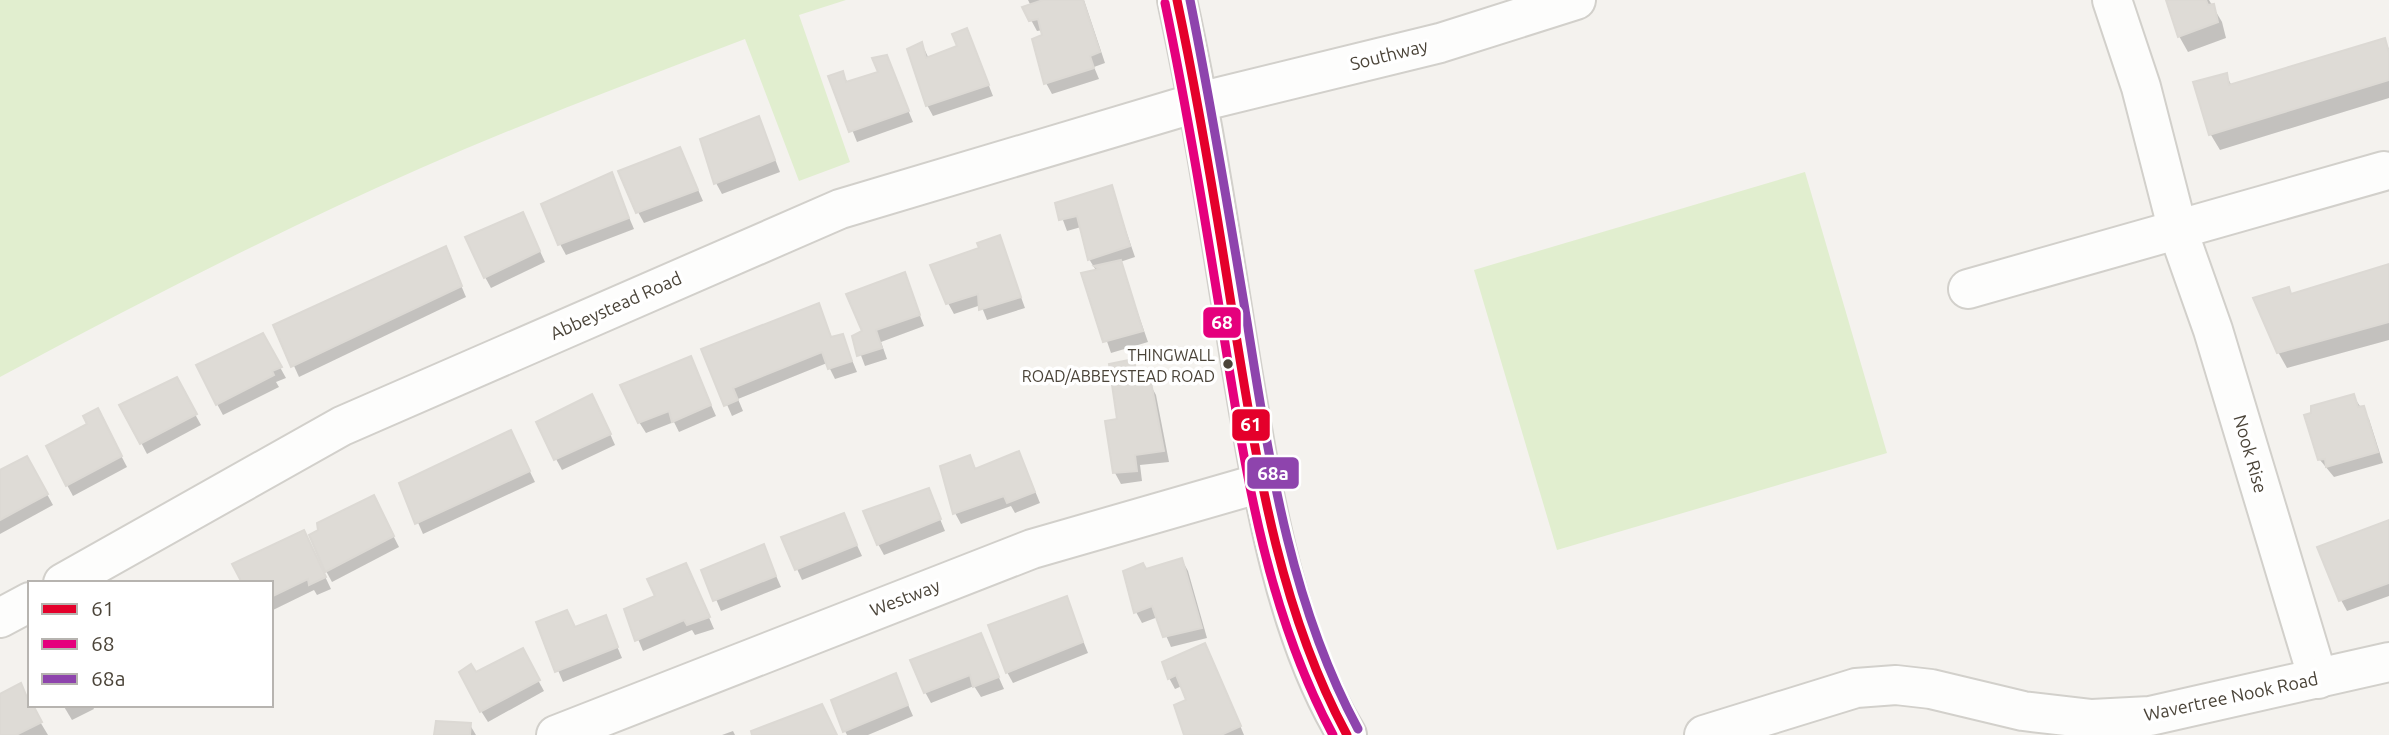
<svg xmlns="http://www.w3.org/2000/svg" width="2389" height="735" viewBox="0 0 2389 735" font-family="Ubuntu,sans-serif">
	<rect width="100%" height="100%" fill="#f4f2ee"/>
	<!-- green -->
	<g fill="#e1eecf">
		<path d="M0,0H846L799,15L850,162L799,181L745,39C637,80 528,121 421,168C278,231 138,303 0,377Z"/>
		<path d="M1805,172L1887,453L1557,550L1474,270Z"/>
	</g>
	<!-- shadow -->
	<g fill="#0003">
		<path d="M1028,0H1084L1105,63L1094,67L1099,79L1052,94L1046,83L1043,30L1037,31L1031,20V6Z"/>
		<path d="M2168,0H2209L2222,22L2226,38L2188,52L2179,36Z"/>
		<path d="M967,30L993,96L933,116L927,105L922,44L929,59L959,47Z"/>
		<path d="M2384,40L2389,49V98L2220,150L2211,135L2195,83L2226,75L2232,86Z"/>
		<path d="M886,57L913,122L857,142L831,77L842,73L848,83L880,73Z"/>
		<path d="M759,118L780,172L722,194L716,183Z"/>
		<path d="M685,160L703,201L644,223L638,212Z"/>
		<path d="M611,175L634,229L566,255L560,244Z"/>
		<path d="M1111,187L1135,257L1120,262L1148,342L1111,353L1084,275L1097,272L1089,259L1081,227L1067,231L1057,204Z"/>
		<path d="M528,225L545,262L491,288L485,277Z"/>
		<path d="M999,237L1025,308L987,320L981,305L954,314L948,303L981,249Z"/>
		<path d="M445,248L466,297L299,377L276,326Z"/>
		<path d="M2389,266V340L2287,368L2278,352L2288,289L2292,296Z"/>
		<path d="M904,274L924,326L881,342L887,359L865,366L854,337L865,332Z"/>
		<path d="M819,306L832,338L842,336L857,372L835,379L827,363L738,399L743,411L732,416L703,350Z"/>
		<path d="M262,335L286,378L276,382L279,387L223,415L217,404Z"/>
		<path d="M690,358L716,416L679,432L674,422L646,433L639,422Z"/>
		<path d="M1133,361L1142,385L1150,384L1156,395L1169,462L1140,465L1142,481L1121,484L1115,473L1119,420Z"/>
		<path d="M176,380L201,425L147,454L122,406Z"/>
		<path d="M2353,396L2369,419L2383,463L2334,477L2320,460Z"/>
		<path d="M598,407L615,445L562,470L556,459Z"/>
		<path d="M103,421L127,467L73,496L67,485L90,425Z"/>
		<path d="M516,443L535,482L423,534L401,484Z"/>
		<path d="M970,457L977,471L1024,464L1040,503L1015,513L1011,506L961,524L955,513Z"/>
		<path d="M27,458L53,505L0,534V472Z"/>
		<path d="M928,490L945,531L884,555L878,544Z"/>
		<path d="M379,508L399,547L332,582L326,571Z"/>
		<path d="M843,515L862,556L802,580L783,538Z"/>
		<path d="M2389,522V596L2347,611L2341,600Z"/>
		<path d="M309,543L331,589L317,595L314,590L271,611V583Z"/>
		<path d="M763,546L781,587L721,611L704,571Z"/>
		<path d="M1182,560L1188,571L1207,638L1171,647L1158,617L1142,623L1136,612L1145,571Z"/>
		<path d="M691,576L714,629L695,635L692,630L643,651L626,610L658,597Z"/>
		<path d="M1066,598L1088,653L1013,683L1007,672Z"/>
		<path d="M605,618L622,658L563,682L538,623L575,628Z"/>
		<path d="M980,635L1004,689L981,697L974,686L931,703L925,692Z"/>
		<path d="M522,651L544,691L488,722L481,711L476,675Z"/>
		<path d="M1211,656L1244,735H1186L1188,702L1182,686L1175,689L1169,678Z"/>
		<path d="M895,675L913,716L868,735H847L845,731Z"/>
		<path d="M20,685L30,705L48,735H0V696Z"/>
		<path d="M63,705H92L94,709L72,720Z"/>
		<path d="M470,725L476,735H436Z"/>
		<path d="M733,731L735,735H722Z"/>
	</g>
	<!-- building -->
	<g fill="#dedbd6" stroke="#dcd9d4" stroke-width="2">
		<path d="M1043,0H1083L1100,52L1090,56L1094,68L1044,84L1032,39L1042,35L1038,19L1029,21L1022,7Z"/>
		<path d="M2166,0H2206L2208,5L2214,4L2218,22L2178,37Z"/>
		<path d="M967,28L989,85L926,106L907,49L922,42L926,58L957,46L952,34Z"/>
		<path d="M2385,38L2389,53V80L2209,135L2193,82L2227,73L2229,85Z"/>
		<path d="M887,55L909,111L849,132L828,76L843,71L846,82L878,72L872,58Z"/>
		<path d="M759,116L775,160L714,184L700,139Z"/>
		<path d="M680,147L698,190L636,213L618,171Z"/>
		<path d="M612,172L629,218L558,245L541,204Z"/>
		<path d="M1112,185L1130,246L1088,260L1077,216L1059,220L1055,203Z"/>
		<path d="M523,212L540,251L484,278L465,237Z"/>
		<path d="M1000,235L1021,297L979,310L978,294L946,304L930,265L979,248L977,243Z"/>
		<path d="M446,246L462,286L291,367L273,325Z"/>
		<path d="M1121,260L1143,331L1103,342L1081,273L1099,269L1094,266Z"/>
		<path d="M2389,264V322L2277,353L2253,298L2289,287L2291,294Z"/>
		<path d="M905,272L920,315L876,330L882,348L857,356L852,336L862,331L846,294Z"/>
		<path d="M819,303L831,337L843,334L852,361L828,369L822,352L733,388L738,400L724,406L701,349Z"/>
		<path d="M263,333L282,367L272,371L274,375L216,405L196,365Z"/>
		<path d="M691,356L711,405L672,422L669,411L638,423L620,385Z"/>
		<path d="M1134,359L1138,383L1151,382L1164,451L1135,455L1137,471L1113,473L1105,421L1117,419L1109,364Z"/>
		<path d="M177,377L197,414L140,444L119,405Z"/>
		<path d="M592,394L611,434L554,460L536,422Z"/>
		<path d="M2354,394L2358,407L2364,406L2378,452L2326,467L2325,459L2318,460L2304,415L2311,413V406Z"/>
		<path d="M98,408L122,456L66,486L46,446L87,424L83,416Z"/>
		<path d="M511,430L530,471L415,524L399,483Z"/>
		<path d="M1019,451L1035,492L1007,503L1004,496L953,514L940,466L970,455L975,469Z"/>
		<path d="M27,456L48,494L0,520V470Z"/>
		<path d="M929,488L941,519L877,545L863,511Z"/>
		<path d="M374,495L394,536L325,572L309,535L318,530L317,523Z"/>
		<path d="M844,513L857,545L795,570L781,537Z"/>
		<path d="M2389,520V583L2339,601L2317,547Z"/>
		<path d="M304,530L326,577L309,585L308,579L271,597V583H242L232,564Z"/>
		<path d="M764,544L776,576L713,601L701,570Z"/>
		<path d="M1182,558L1202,628L1163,637L1152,606L1134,613L1123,571L1143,563L1146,569Z"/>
		<path d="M686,563L710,617L687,625L684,620L635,641L624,609L655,596L647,579Z"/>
		<path d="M1067,596L1083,642L1006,673L988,625Z"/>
		<path d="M567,610L575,627L606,615L618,647L555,672L536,622Z"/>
		<path d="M981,633L999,677L973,687L970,675L924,693L910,660Z"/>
		<path d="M1205,643L1241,726L1221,735H1184L1174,705L1186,700L1176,675L1168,679L1162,662Z"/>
		<path d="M523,648L540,680L480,712L459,672L471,664L476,672Z"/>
		<path d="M896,673L908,705L843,732L831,700Z"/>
		<path d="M21,683L30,705H33L42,722L16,735H0V694Z"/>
		<path d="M822,704L837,735H752L751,731Z"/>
		<path d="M436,721L471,723L470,735H434Z"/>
	</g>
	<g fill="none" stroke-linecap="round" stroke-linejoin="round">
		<defs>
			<g id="minor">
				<path d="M1177,0C1204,123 1222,247 1242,370C1262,488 1284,632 1347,735"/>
				<path d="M2112,0L2141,87L2178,231L2213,330L2318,679"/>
				<path d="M1968,289L2384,171"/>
				<path d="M63,583L342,426L840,209L1199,102L1440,43L1576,0"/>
				<path d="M0,618L30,602"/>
				<path d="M556,735L1032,549L1261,483"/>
				<path d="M1704,735L1856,688L1896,685L1931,689L2023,711L2092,719L2150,716L2389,662"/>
			</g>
		</defs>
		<!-- minor casing -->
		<use href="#minor" stroke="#d2d0cb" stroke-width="42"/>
		<!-- minor -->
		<use href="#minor" stroke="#fdfdfc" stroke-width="38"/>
		<defs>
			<path id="bus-1" d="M1177,0C1200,109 1218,219 1235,329C1258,469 1279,609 1347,735"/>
			<path id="bus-2" d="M1165,3C1188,114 1206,225 1224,337C1246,474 1267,612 1333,735"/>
			<path id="bus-3" d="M1190,0C1212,109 1230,219 1248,328C1270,466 1291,605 1358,729"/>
		</defs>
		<!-- bus-1 casing -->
		<use href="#bus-1" stroke="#fff" stroke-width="14"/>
		<!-- bus-2 casing -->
		<use href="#bus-2" stroke="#fff" stroke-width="14"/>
		<!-- bus-3 casing -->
		<use href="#bus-3" stroke="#fff" stroke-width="14"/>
		<!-- bus-1 -->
		<use href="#bus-1" stroke="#e4002b" stroke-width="9"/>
		<!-- bus-2 -->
		<use href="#bus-2" stroke="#e5007d" stroke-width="9"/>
		<!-- bus-3 -->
		<use href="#bus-3" stroke="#8e44ad" stroke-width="9"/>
	</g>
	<!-- markers -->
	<circle fill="#4b4439" stroke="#fff" stroke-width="2.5" cx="1228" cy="364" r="6"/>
	<g text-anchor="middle" stroke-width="7" stroke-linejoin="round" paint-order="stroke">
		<!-- bus labels -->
		<g font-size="16" fill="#4b4439" stroke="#fff" text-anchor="end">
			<text x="1215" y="361">THINGWALL<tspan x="1215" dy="21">ROAD/ABBEYSTEAD ROAD</tspan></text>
		</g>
		<!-- street labels -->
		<g font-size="18" fill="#4b4439" stroke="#fff">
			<text transform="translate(1389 55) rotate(-14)" y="6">Southway</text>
			<text transform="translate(616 306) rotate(-24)" y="6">Abbeystead Road</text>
			<text transform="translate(2250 454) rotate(74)" y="6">Nook Rise</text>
			<text transform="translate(905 598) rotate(-21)" y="6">Westway</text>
			<text transform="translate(2231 697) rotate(-12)" y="6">Wavertree Nook Road</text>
		</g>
	</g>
	<g stroke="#fff" stroke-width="2.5">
		<rect x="1202" y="306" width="40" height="33" rx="7" fill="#e5007d"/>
		<rect x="1231" y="408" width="40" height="34" rx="7" fill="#e4002b"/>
		<rect x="1246" y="456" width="54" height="34" rx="7" fill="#8e44ad"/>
	</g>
	<g font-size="19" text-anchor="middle" font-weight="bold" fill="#fff">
		<text x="1222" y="329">68</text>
		<text x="1251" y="431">61</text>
		<text x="1273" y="480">68a</text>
	</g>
	<!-- legend -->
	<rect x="28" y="581" width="245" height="126" fill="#ffffff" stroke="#b7b4b0" stroke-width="2"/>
	<rect x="42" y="604" width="35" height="10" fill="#e4002b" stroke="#b7b4b0" stroke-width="2"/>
	<text x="91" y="616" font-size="21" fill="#4b4439">61</text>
	<rect x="42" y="639" width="35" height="10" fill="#e5007d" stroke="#b7b4b0" stroke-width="2"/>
	<text x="91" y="651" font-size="21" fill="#4b4439">68</text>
	<rect x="42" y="674" width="35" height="10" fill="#8e44ad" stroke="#b7b4b0" stroke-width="2"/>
	<text x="91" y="686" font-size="21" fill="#4b4439">68a</text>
</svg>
